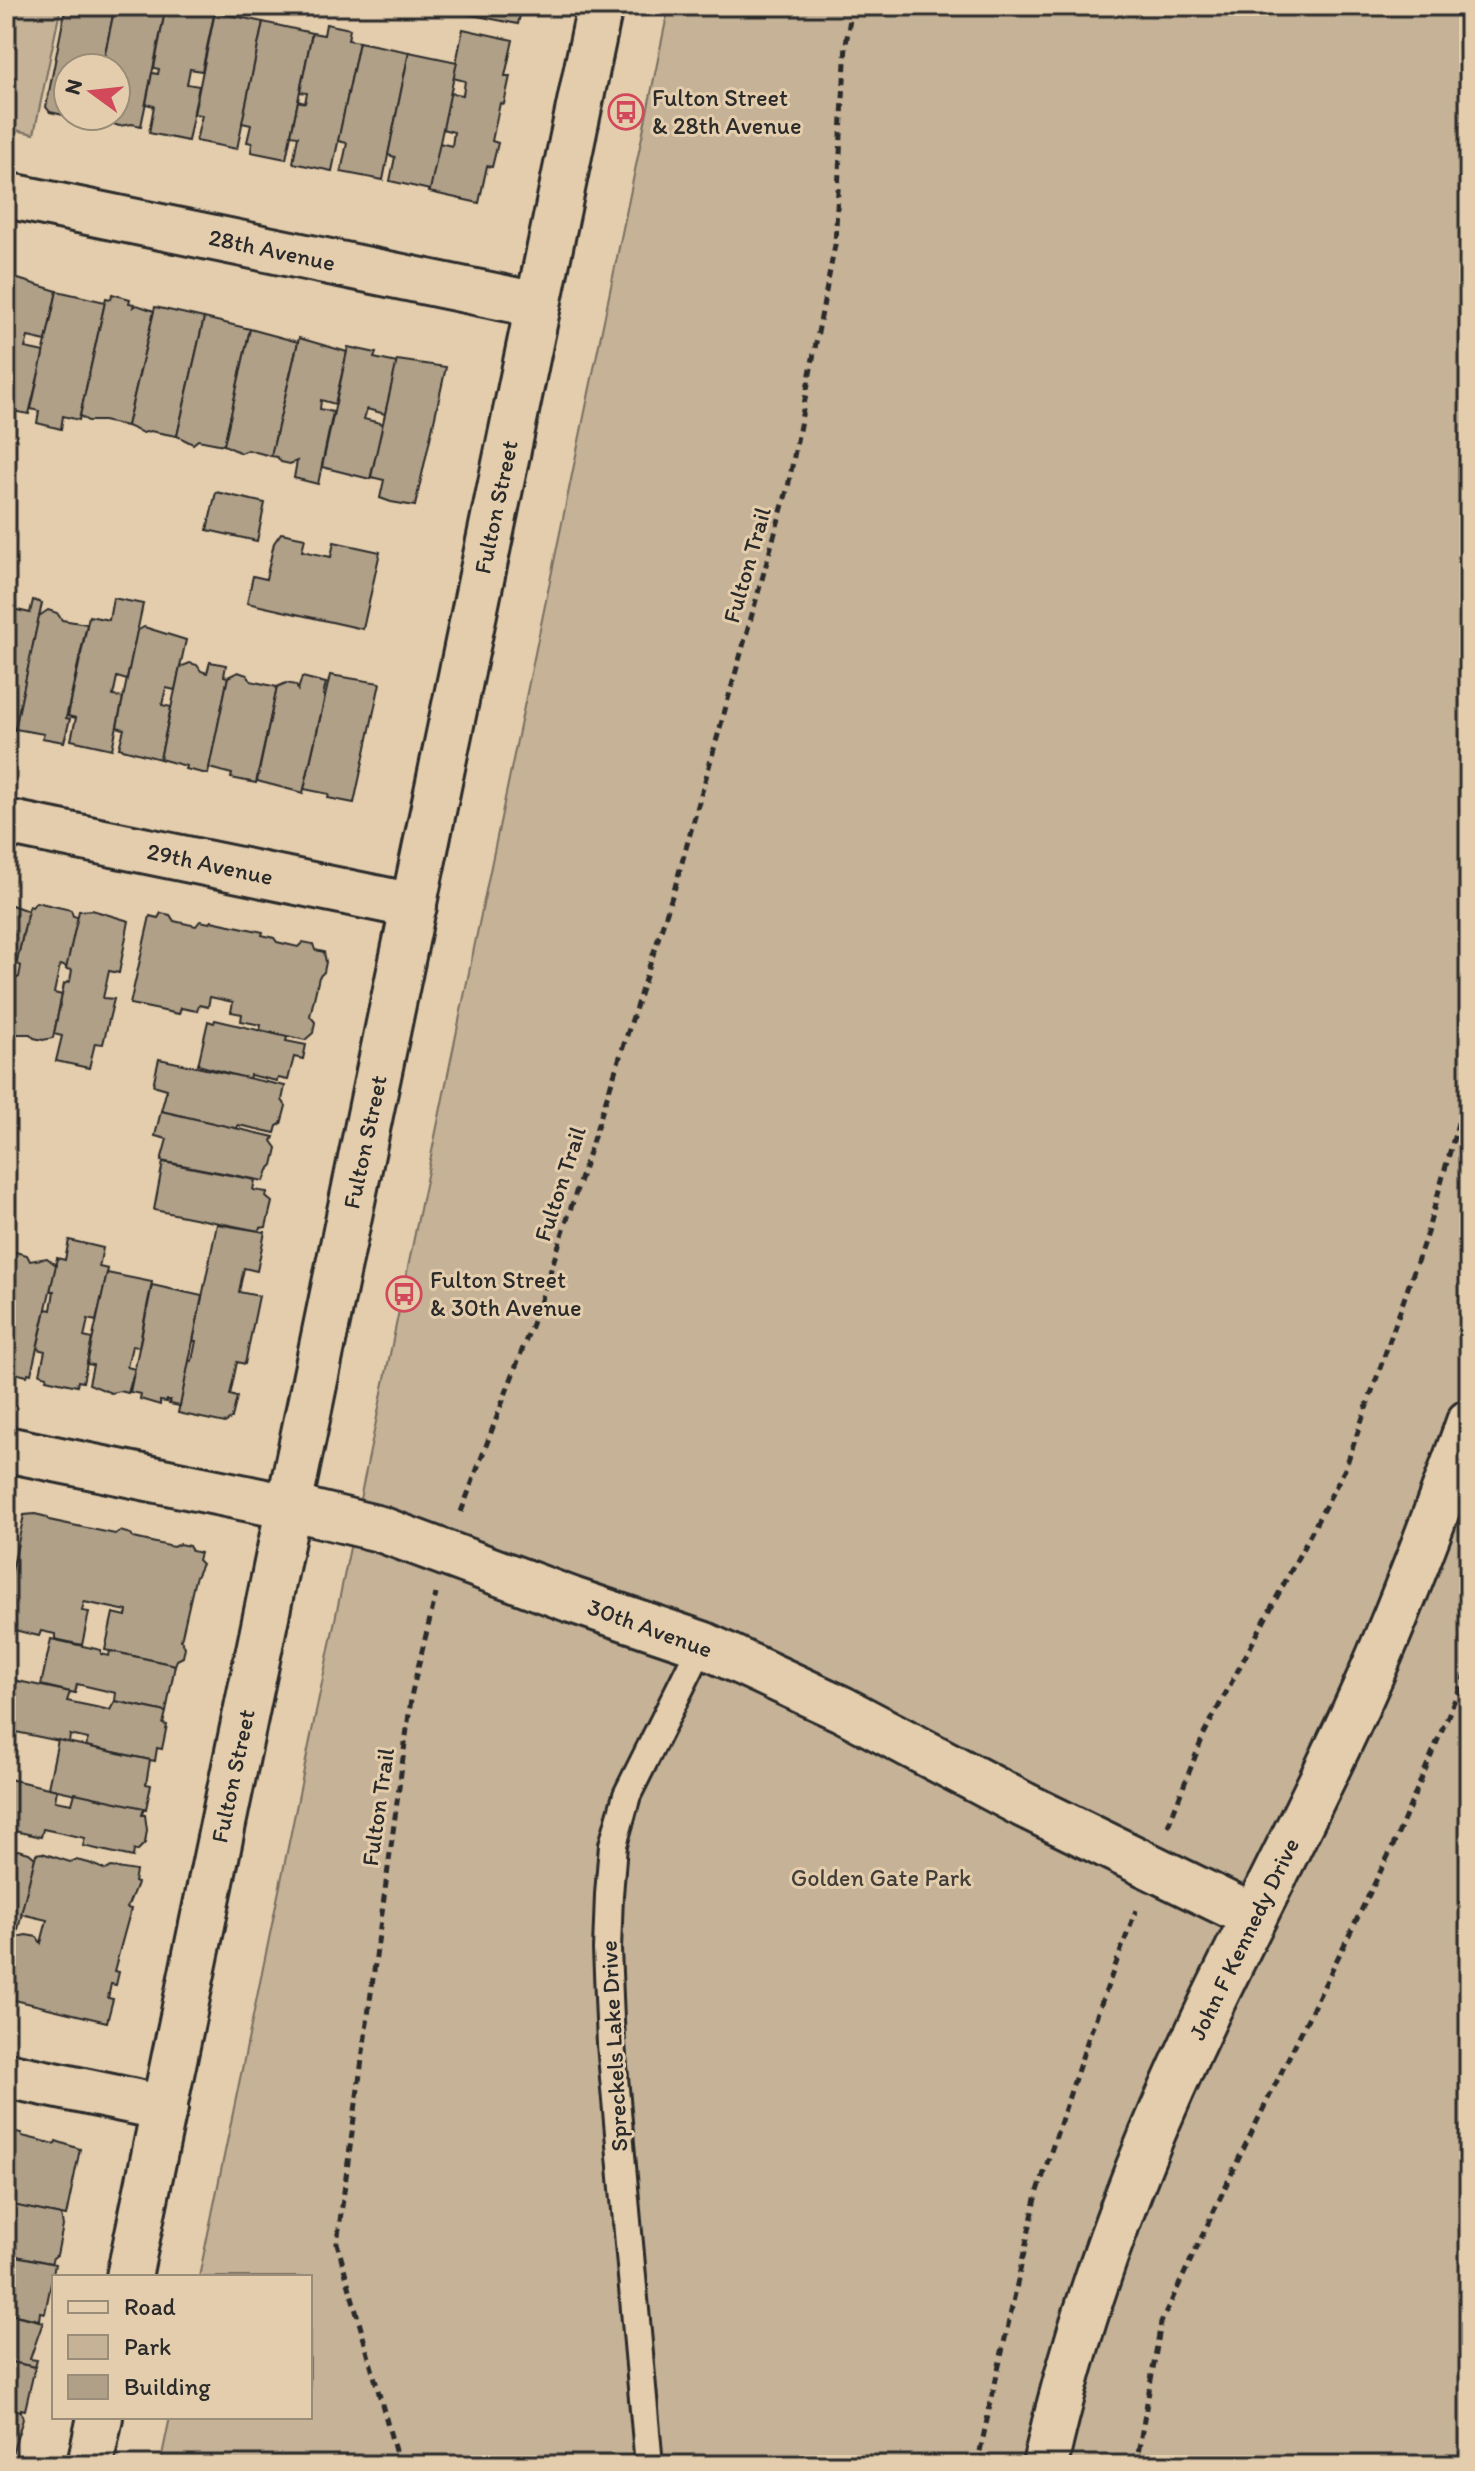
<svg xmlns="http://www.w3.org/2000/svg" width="1475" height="2471" viewBox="0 0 1475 2471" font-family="Itim,sans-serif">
	<rect width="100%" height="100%" fill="#e3cdac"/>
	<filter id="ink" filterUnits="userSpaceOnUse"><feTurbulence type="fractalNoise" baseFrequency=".0125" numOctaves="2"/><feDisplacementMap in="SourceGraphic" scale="16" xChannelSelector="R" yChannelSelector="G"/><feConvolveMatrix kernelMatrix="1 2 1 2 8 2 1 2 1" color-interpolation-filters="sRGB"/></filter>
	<g filter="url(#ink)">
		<!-- green -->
		<g fill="#c5b297" stroke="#786e61" stroke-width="2">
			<path d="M6,6H61L34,134L6,128Z"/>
			<path d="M669,6H1469V2465H160L170,2417H310V2277H199Z"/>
		</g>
		<!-- building -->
		<g fill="#b0a088" stroke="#2b2b2b" stroke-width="2">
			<path d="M66,6H115L102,68H68V116L50,112L46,107Z"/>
			<path d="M115,6L166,7L141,126L132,124L119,126L92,116H116V68H102Z"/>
			<path d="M194,6L215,10L202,71L190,69L187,84L199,86L188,141L149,133L154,106L146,104L152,73L158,74L159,69L154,68L166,6Z"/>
			<path d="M450,6H522L518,24L462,13L463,9Z"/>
			<path d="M215,12L263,22L237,149L196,141L202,115L194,114Z"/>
			<path d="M263,22L312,33L286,159L251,152L252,143L247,142L251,125L242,123Z"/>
			<path d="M326,24L350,29L348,40L359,42L332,171L293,163L298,136L291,135L298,101L305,103L307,93L300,92L312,33L324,35Z"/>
			<path d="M463,29L513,40L505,76H510L504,104L500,103L492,141L498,143L492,167L487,166L479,203L429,192L439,143L452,146L454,132L442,129L450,93L463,95L465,81L453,78Z"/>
			<path d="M359,42L409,52L383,180L341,172L347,143L338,141Z"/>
			<path d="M409,52L457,62L430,190L390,181L395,157L388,155Z"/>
			<path d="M18,279L57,291L46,341L28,337L25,348L44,352L29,414L7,410L9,400L6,401V294L9,280Z"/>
			<path d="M57,291L105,302L79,420L63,416L61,429L37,423L39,411L31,409Z"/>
			<path d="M112,294L130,299L129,303L134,304L133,307L137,305L154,311L127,426L103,421H88L80,416L105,302L106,298L111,299Z"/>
			<path d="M155,307L204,318L177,436L150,431L143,433L127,426Z"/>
			<path d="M204,318L250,329L224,445L198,440L193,444L177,436Z"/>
			<path d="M250,329L298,342L271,456L248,450L241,453L224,445Z"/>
			<path d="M299,338L347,352L335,404L321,400L320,409L333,412L318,484L294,478L297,461L290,464L281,462L277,457L271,456Z"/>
			<path d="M348,347L376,353L374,358L397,363L385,414L367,409L364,419L384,424L370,479L322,467Z"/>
			<path d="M397,360L446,367L415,506L391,502L380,498L384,480L371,477Z"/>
			<path d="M216,492L265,503L257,541L207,530Z"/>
			<path d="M281,533L305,538L302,551L331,557L334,542L380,552L363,629L247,603L253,576L266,579L274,543Z"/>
			<path d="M113,598L143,604L127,680L117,677L113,696L123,698L112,749L71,740L76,718L68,716L89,616L109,620Z"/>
			<path d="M33,600L42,603L15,730L6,728V603L10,604L13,609L30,613Z"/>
			<path d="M48,610L57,613L62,620L87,624L66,718L70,719L64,742L42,738L44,734L15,729L39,616Z"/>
			<path d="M144,627L186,640L175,690L166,688L162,705L171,707L160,759L119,748L124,729L117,727L137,631Z"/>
			<path d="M210,662L226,665L224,676L228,677L208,774L185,769L186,766L160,759L180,667L190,663L197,665L201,671L207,673Z"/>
			<path d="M238,672L247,675L251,681L277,687L256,783L231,778L232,774L209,768L228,677Z"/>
			<path d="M330,675L380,683L354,803L328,798L329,794L304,789Z"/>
			<path d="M302,677L326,683L323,695L325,696L303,793L257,781L277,687L286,683L296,685L298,690Z"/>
			<path d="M36,902L71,910L73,916L78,917L67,967L60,965L54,993L62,995L53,1038L43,1040L34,1038L30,1034H17L6,1030L11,988L13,980L19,977L21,966L17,964V961L28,911L29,906L32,907Z"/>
			<path d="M6,903L28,911L17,961L11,960L6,985Z"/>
			<path d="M92,910L129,921L119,973L109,971L103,998L114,999L103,1044L95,1043L89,1068L56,1061L62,1036L54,1034L64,984L70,981L72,970L66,969L79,911Z"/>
			<path d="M161,913L170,915L174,921L196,926L200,921L210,923L211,921L263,932L262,935L274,938L277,942L298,947L303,942L313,944L315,950L324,952L326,962L324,972L319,977L310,1016L315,1022L313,1033L305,1040L260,1030L261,1025L241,1021L242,1014L231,1012L233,1002L210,997L208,1007L199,1005L197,1011L181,1008L179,1014L130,1004L150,916L158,918Z"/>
			<path d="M215,1020L287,1037L286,1041L306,1045L303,1059L294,1057L288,1080L278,1078L277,1081L250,1075L249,1079L198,1065L208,1021L214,1023Z"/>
			<path d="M159,1059L285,1086L282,1100L286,1106L281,1124L277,1126L275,1133L238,1125L237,1129L161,1111L167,1089L153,1085Z"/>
			<path d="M161,1111L274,1137L272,1141L277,1148L273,1165L268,1170L264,1181L161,1161L167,1139L155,1136Z"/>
			<path d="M163,1162L255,1180L253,1190L267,1192L266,1197L272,1202L266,1227L260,1228L259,1231L154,1210Z"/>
			<path d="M217,1224L265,1232L257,1271L244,1268L239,1292L259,1296L245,1364L237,1362L230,1395L237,1397L232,1418L225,1423L178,1413L189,1360L192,1361L196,1341H193Z"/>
			<path d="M69,1240L103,1248L99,1267L108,1269L96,1321L88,1319L84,1337L92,1339L83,1382L78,1381L77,1386L46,1379L47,1376L40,1374L45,1351L37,1349L46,1309L51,1310L54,1291H50L57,1258L65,1260Z"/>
			<path d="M15,1252L27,1255L30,1261L47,1258L56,1265L31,1374L28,1373L27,1376L6,1371V1261L7,1255Z"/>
			<path d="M107,1273L152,1282L139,1347L132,1346L127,1367L135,1369L128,1393L120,1391L111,1393L89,1384L93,1365L87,1364Z"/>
			<path d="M152,1285L202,1296L180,1406L169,1404L170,1400H167V1402L160,1401V1405L140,1399L141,1394L130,1392Z"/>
			<path d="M35,1514L47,1517L49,1520L115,1534L120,1531L131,1534L134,1538L173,1547L179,1544L189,1546L192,1551L200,1553L198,1560L202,1564L195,1579L181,1640L185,1647L183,1657L177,1660L175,1665L105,1650L113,1613L126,1616L127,1611L84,1602L82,1611L89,1612L82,1645L55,1639V1634L41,1631L39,1636L6,1628V1599L24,1515Z"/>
			<path d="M51,1639L101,1650V1654L109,1656L110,1651L175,1665L166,1712L115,1701L116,1693L77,1684L75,1693L41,1685Z"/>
			<path d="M13,1680L70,1692L67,1701L110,1710L115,1701L166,1712L163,1724L167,1725L162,1749L157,1748L155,1761L86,1746L88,1739L70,1735L69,1743L6,1730V1710Z"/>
			<path d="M58,1740L150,1760L146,1784L151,1785L146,1809L48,1788Z"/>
			<path d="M9,1779L57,1790L55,1801L72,1804L75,1793L144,1808L142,1815H145L147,1830L145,1843L137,1851L134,1850L133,1857L83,1846L85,1838L43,1829L41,1837L6,1829V1782Z"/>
			<path d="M6,1849L9,1853L18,1850L29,1853L35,1858L6,1980Z"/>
			<path d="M42,1853L70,1862L76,1860L89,1863L106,1870L111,1867L136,1871L134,1882L137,1883L127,1908L131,1909L114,1971L119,1972L116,1985L111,1984L108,1998L113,1999L107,2022L6,1998V1980L16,1937L26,1935L37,1937L41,1943L47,1920L21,1914L36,1854Z"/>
			<path d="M12,2131L21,2133L22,2136L55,2144L56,2141L80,2149L66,2216L11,2205L15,2190L6,2188V2133Z"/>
			<path d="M8,2204L61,2215L63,2226L57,2255L53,2258L51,2263L6,2254Z"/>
			<path d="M6,2254L55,2264L45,2313L40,2312L39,2320L6,2313Z"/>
			<path d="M6,2313L43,2322L30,2359L37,2360L35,2367L6,2361Z"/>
			<path d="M6,2361L35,2367L25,2410L21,2409V2411L6,2408Z"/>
			<path d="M6,2408L21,2411L23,2419L11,2457L15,2458L14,2463L6,2461Z"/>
		</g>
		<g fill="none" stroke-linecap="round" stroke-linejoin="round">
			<defs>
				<path id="service" d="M649,2465L611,2044L607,1949L609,1895L613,1845L627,1795L702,1644"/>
				<g id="minor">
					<path d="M6,195L538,305"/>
					<path d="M6,822L414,906"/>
					<path d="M6,1449L289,1507"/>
					<path d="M6,2075L165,2108"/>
				</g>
				<g id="tertiary">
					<path d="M289,1507L380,1529L572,1600L702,1644L842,1709L1024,1805L1254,1917"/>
					<path d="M1045,2465C1079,2311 1137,2159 1205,2017C1256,1910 1312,1805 1361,1697C1402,1607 1436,1515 1469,1422"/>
				</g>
				<g id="secondary">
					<path d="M129,2277L600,6"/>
					<path d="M90,2465L100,2417"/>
				</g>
			</defs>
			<!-- service casing -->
			<use href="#service" stroke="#2b2b2b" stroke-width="32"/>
			<!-- minor casing -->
			<use href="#minor" stroke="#2b2b2b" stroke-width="50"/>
			<!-- tertiary casing -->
			<use href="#tertiary" stroke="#2b2b2b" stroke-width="50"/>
			<!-- secondary casing -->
			<use href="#secondary" stroke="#2b2b2b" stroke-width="50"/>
			<!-- path -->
			<g stroke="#2b2b2b" stroke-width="5" stroke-dasharray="8 6" stroke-linecap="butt">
				<path d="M461,1512L541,1300L675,887L788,487L835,245L846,44L852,6"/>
				<path d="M1168,1826L1204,1734L1345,1469L1427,1233L1469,1084"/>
				<path d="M399,2465L337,2243L412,1692L436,1594"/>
				<path d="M977,2465L1037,2194L1088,2039L1136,1910"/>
				<path d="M1136,2465L1161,2323L1239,2158L1393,1846L1469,1666"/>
			</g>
			<!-- service -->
			<use href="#service" stroke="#e3cdac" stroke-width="26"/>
			<!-- minor -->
			<use href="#minor" stroke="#e3cdac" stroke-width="44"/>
			<!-- tertiary -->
			<use href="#tertiary" stroke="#e3cdac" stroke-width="44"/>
			<!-- secondary -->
			<use href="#secondary" stroke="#e3cdac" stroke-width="44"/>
		</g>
	</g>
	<!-- icons -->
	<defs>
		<symbol id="bus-ring" viewBox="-11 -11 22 22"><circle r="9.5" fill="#e3cdac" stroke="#d1495b" stroke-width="1.5"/><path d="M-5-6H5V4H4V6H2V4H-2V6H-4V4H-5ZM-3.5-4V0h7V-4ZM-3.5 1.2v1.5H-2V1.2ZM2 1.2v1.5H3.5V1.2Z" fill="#d1495b"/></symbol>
	</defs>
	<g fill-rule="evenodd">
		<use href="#bus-ring" x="606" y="92" width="40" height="40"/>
		<use href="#bus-ring" x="384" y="1274" width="40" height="40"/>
	</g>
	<g text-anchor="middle" stroke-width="6" stroke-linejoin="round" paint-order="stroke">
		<!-- poi labels -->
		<g font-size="24" fill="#2b2b2b" stroke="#e3cdac" text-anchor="start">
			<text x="652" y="106">Fulton Street<tspan x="652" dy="28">&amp; 28th Avenue</tspan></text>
			<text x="430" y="1288">Fulton Street<tspan x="430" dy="28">&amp; 30th Avenue</tspan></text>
		</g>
		<!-- street labels -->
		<g font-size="24" fill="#2b2b2b" stroke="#e3cdac">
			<text transform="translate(272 250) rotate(12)" y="8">28th Avenue</text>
			<text transform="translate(496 507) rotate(-78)" y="8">Fulton Street</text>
			<text transform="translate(747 565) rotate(-74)" y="8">Fulton Trail</text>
			<text transform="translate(210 864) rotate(12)" y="8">29th Avenue</text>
			<text transform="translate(365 1142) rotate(-78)" y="8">Fulton Street</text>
			<text transform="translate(560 1184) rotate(-72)" y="8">Fulton Trail</text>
			<text transform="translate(650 1628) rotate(20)" y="8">30th Avenue</text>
			<text transform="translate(233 1776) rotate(-78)" y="8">Fulton Street</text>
			<text transform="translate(378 1807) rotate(-82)" y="8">Fulton Trail</text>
			<text transform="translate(1244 1939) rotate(-64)" y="8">John F Kennedy Drive</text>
			<text transform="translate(614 2046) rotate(-93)" y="8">Spreckels Lake Drive</text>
		</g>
		<!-- park labels -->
		<g font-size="24" fill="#423f3b" stroke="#e3cdac">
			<text x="881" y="1886">Golden Gate Park</text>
		</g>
	</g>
	<!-- margin -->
	<rect width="1475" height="2471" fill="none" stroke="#e3cdac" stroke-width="32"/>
	<rect x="16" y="16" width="1443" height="2439" fill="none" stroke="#2b2b2b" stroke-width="3" filter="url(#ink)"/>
	<!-- legend -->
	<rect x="52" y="2275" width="260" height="144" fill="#e3cdac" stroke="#998c78" stroke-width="2"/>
	<rect x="68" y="2301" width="40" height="12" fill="#e3cdac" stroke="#998c78" stroke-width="2"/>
	<text x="124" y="2315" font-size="24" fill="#2b2b2b">Road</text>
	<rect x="68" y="2335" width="40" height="24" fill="#c5b297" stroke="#998c78" stroke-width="2"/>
	<text x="124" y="2355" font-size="24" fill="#2b2b2b">Park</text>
	<rect x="68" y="2375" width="40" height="24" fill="#b0a088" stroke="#998c78" stroke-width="2"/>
	<text x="124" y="2395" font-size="24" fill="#2b2b2b">Building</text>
	<!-- north arrow -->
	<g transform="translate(92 92) rotate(285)"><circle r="38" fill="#e3cdac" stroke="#998c78" stroke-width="2"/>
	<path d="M0-6L14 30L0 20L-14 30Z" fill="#d1495b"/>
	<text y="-12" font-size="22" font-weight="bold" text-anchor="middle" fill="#2b2b2b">N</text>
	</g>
</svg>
